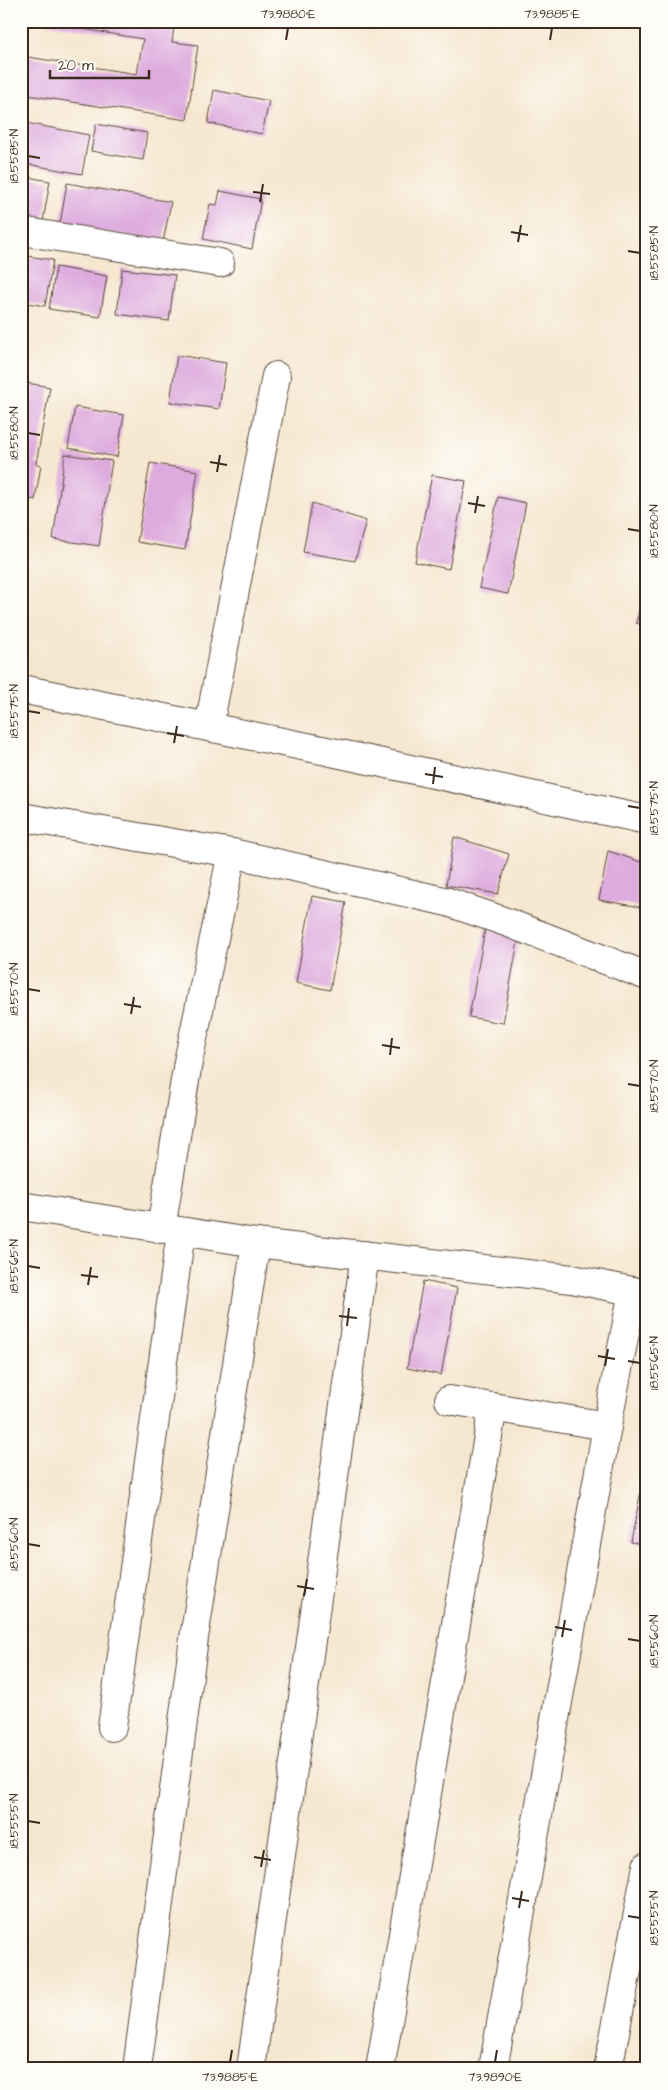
<svg xmlns="http://www.w3.org/2000/svg" width="668" height="2090" viewBox="0 0 668 2090" font-family="'Architects Daughter',sans-serif">
	<rect width="100%" height="100%" fill="#fdfcf7"/>
	<filter id="ink" filterUnits="userSpaceOnUse"><feTurbulence type="fractalNoise" baseFrequency=".02" numOctaves="2"/><feDisplacementMap in="SourceGraphic" scale="10" xChannelSelector="R" yChannelSelector="G"/><feConvolveMatrix kernelMatrix="1 2 1 2 8 2 1 2 1" color-interpolation-filters="sRGB"/></filter>
	<filter id="wash" filterUnits="userSpaceOnUse"><feTurbulence type="fractalNoise" baseFrequency=".0096" numOctaves="4" result="noise"/><feDisplacementMap in="SourceGraphic" scale="20" xChannelSelector="R" yChannelSelector="G"/><feGaussianBlur stdDeviation="1.12" result="paint"/><feColorMatrix in="noise" values="0 0 0 0 0 0 0 0 0 0 0 0 0 0 0 0 0 1.4 0 .05"/><feComposite in="paint" operator="in"/></filter>
	<g filter="url(#wash)">
		<rect width="100%" height="100%" fill="#f6e7d0"/>
		<g id="blocks">
			<!-- building -->
			<g fill="#deabde">
				<path d="M34,21H175L172,42L198,45L187,120L21,94V56L137,74L143,39Z"/>
				<path d="M214,90L269,101L262,134L208,123Z"/>
				<path d="M21,122L89,135L82,174L21,163Z"/>
				<path d="M96,124L147,133L143,160L91,151Z"/>
				<path d="M21,176L50,181L43,221L21,217Z"/>
				<path d="M67,183L171,202L163,242L60,224Z"/>
				<path d="M220,191L261,199L252,249L203,239L210,204L217,205Z"/>
				<path d="M21,255L53,260L45,306L21,302Z"/>
				<path d="M56,267L107,276L100,317L49,309Z"/>
				<path d="M122,269L175,275L169,321L117,314Z"/>
				<path d="M177,355L226,363L219,409L170,402Z"/>
				<path d="M21,382L50,387L36,464L41,465L35,500L21,497Z"/>
				<path d="M75,407L124,415L117,457L68,448Z"/>
				<path d="M65,454L112,461L99,546L53,539Z"/>
				<path d="M150,463L198,471L185,550L137,542Z"/>
				<path d="M432,475L466,481L449,569L415,562Z"/>
				<path d="M498,497L526,503L508,594L479,588Z"/>
				<path d="M312,503L366,521L355,561L303,552Z"/>
				<path d="M646,584H647V626L636,623Z"/>
				<path d="M454,837L509,854L498,894L446,885Z"/>
				<path d="M608,851L647,864V908L599,900Z"/>
				<path d="M312,896L346,902L330,990L296,983Z"/>
				<path d="M485,929L519,936L503,1023L469,1017Z"/>
				<path d="M423,1281L457,1288L441,1375L407,1368Z"/>
				<path d="M646,1465H647V1545L631,1542Z"/>
			</g>
		</g>
	</g>
	<g filter="url(#ink)">
		<use href="#blocks" fill-opacity="0" stroke="#574639" stroke-width="1"/>
		<g fill="none" stroke-linecap="round" stroke-linejoin="round">
			<defs>
				<g id="minor">
					<path d="M21,231L220,263"/>
					<path d="M21,689L322,750L647,820"/>
					<path d="M209,726L276,376"/>
					<path d="M21,817L232,853L448,902L506,922L647,976"/>
					<path d="M21,1206L256,1243L572,1279L647,1294"/>
					<path d="M161,1229L188,1062L232,853"/>
					<path d="M449,1400L607,1426"/>
					<path d="M112,1727L181,1232"/>
					<path d="M137,2069L194,1638L256,1243"/>
					<path d="M251,2069L365,1255"/>
					<path d="M380,2069L493,1407"/>
					<path d="M493,2069L607,1426L633,1291"/>
					<path d="M608,2069L647,1866"/>
				</g>
			</defs>
			<!-- minor casing -->
			<use href="#minor" stroke="#574639" stroke-width="30"/>
			<!-- minor -->
			<use href="#minor" stroke="#fff" stroke-width="28"/>
		</g>
	</g>
	<!-- ticks -->
	<path fill="none" stroke="#3b2a1e" stroke-width="2" d="M286,40L288,28M550,40L552,28M28,156L40,158M253,192L270,194M260,202L263,184M511,232L528,235M518,242L521,225M628,251L640,253M28,433L40,435M210,462L227,465M217,472L220,455M468,503L485,506M475,513L478,496M628,529L640,531M28,711L40,713M167,733L184,736M174,743L177,726M425,774L443,777M433,784L435,767M628,806L640,808M28,989L40,991M124,1004L141,1007M131,1014L134,997M382,1045L400,1048M390,1055L392,1038M628,1084L640,1086M28,1266L40,1268M81,1275L98,1277M88,1285L91,1267M339,1316L357,1318M347,1326L349,1308M598,1356L615,1359M628,1361L640,1363M605,1366L608,1349M28,1544L40,1546M297,1586L314,1589M304,1596L307,1579M555,1627L572,1630M562,1637L565,1620M628,1639L640,1641M28,1821L40,1823M254,1857L271,1860M261,1867L264,1850M512,1898L529,1901M519,1908L522,1891M628,1916L640,1918M230,2062L232,2050M495,2062L497,2050"/>
	<!-- margin -->
	<rect width="668" height="2090" fill="none" stroke="#fdfcf7" stroke-width="55"/>
	<!-- scale -->
	<path d="M50 70v8h99v-8" fill="none" stroke="#3b2a1e" stroke-width="2.5"/>
	<text x="58" y="70" font-size="15" fill="#3b2a1e" stroke="#fdfcf7" stroke-width="4" paint-order="stroke">20 m</text>
	<rect x="28" y="28" width="612" height="2034" fill="none" stroke="#3b2a1e" stroke-width="2"/>
	<g font-size="12" text-anchor="middle" fill="#3b2a1e">
		<text x="288" y="18">73.9880°E</text>
		<text x="552" y="18">73.9885°E</text>
		<text transform="translate(14 156) rotate(-90)" y="4">18.5585°N</text>
		<text transform="translate(654 253) rotate(-90)" y="4">18.5585°N</text>
		<text transform="translate(14 433) rotate(-90)" y="4">18.5580°N</text>
		<text transform="translate(654 531) rotate(-90)" y="4">18.5580°N</text>
		<text transform="translate(14 711) rotate(-90)" y="4">18.5575°N</text>
		<text transform="translate(654 808) rotate(-90)" y="4">18.5575°N</text>
		<text transform="translate(14 989) rotate(-90)" y="4">18.5570°N</text>
		<text transform="translate(654 1086) rotate(-90)" y="4">18.5570°N</text>
		<text transform="translate(14 1266) rotate(-90)" y="4">18.5565°N</text>
		<text transform="translate(654 1363) rotate(-90)" y="4">18.5565°N</text>
		<text transform="translate(14 1544) rotate(-90)" y="4">18.5560°N</text>
		<text transform="translate(654 1641) rotate(-90)" y="4">18.5560°N</text>
		<text transform="translate(14 1821) rotate(-90)" y="4">18.5555°N</text>
		<text transform="translate(654 1918) rotate(-90)" y="4">18.5555°N</text>
		<text x="230" y="2081">73.9885°E</text>
		<text x="495" y="2081">73.9890°E</text>
	</g>
</svg>
